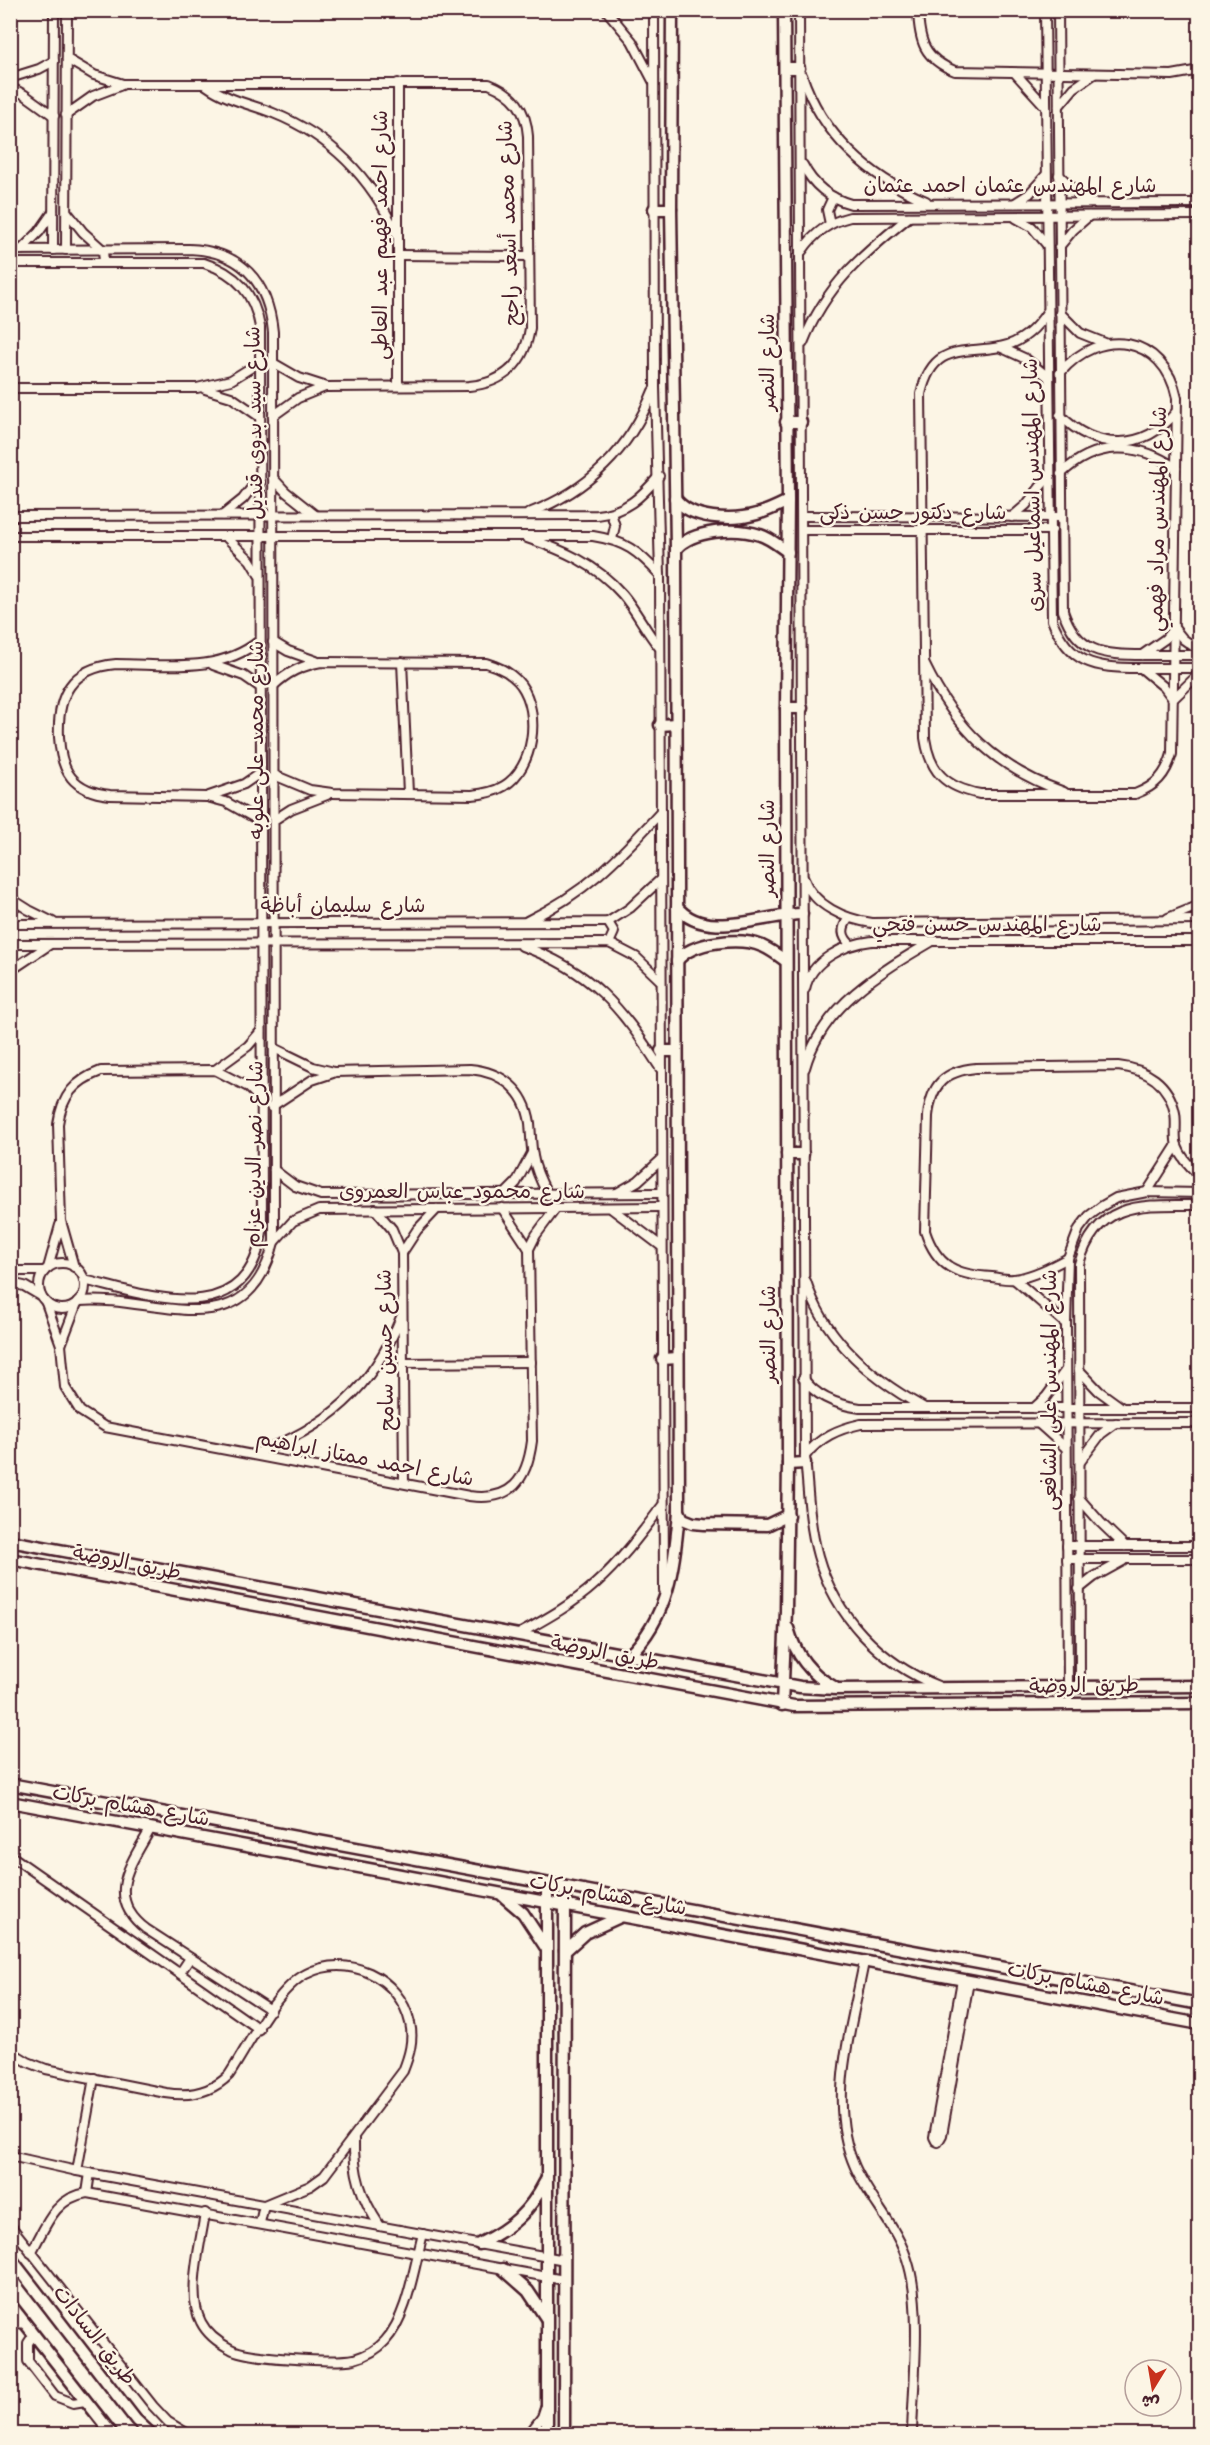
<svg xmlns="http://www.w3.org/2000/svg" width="1210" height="2445" viewBox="0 0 1210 2445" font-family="Kalam,'Playpen Sans Arabic',sans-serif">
	<rect width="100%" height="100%" fill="#fcf5e5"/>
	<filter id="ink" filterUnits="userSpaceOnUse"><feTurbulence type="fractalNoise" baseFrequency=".0167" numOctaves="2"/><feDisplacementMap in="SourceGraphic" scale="12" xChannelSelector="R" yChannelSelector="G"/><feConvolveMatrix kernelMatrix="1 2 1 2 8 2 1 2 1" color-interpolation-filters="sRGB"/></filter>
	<g filter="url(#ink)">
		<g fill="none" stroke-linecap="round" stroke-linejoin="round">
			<defs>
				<g id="street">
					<path d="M606,10L632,41L653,81"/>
					<path d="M654,10L655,387L660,575L664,1590"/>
					<path d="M799,10L805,1456C808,1489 809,1524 818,1556C835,1616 880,1663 938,1686"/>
					<path d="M918,10C919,41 924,59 955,71L1172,75L1200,70"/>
					<path d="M1045,10L1052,620C1069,664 1095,668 1138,668C1159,668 1179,668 1200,668"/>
					<path d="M1058,10L1063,611C1077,653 1103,655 1144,655C1162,655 1181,655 1200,655"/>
					<path d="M67,59L94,75L123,84H489C514,94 526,109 528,136L530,328C525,363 504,383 469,386L327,387L299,378L273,363"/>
					<path d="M1015,73L1046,107"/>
					<path d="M802,75C822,135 869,177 926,201"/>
					<path d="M10,78L39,69L54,61"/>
					<path d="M398,83V386"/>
					<path d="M206,85C227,100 250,104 273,113C331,136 372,179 397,235"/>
					<path d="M10,87L25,95L54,116"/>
					<path d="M1059,106L1074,88L1094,74"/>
					<path d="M66,115L93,96L122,85"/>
					<path d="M803,165C813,185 829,198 851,204L1200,203"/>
					<path d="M1059,175L1088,203"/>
					<path d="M1015,203L1029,194L1046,175"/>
					<path d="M67,212L83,232L103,250L104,262"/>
					<path d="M1016,218L1032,227L1047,245"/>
					<path d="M830,224L827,210L833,197"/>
					<path d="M1059,247L1073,230L1089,216"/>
					<path d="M10,250L189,249C241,251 268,281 273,332L274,1242C247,1352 155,1294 79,1301"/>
					<path d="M21,250L39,232L53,212"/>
					<path d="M53,250L54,10"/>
					<path d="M66,250L67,10"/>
					<path d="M802,251C814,233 829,222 850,217L1200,215"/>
					<path d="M398,255L529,256"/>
					<path d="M10,263H204C236,273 254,293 260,327L262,1232C247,1332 151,1296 84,1280"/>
					<path d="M1047,312C1036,329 1021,343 1000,347C961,354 933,343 921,394L925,738C930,772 945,787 980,794H1135C1156,786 1166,775 1172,754L1177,398C1164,335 1099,326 1060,373"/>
					<path d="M1060,313L1080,333L1105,343"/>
					<path d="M803,343C826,285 862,255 909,217"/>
					<path d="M1000,347L1026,359L1048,377"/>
					<path d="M10,388H197L231,380L260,362"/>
					<path d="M205,389L231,397L260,417"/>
					<path d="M1060,415C1095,451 1144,452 1176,412"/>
					<path d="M273,416L298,398L325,387"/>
					<path d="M1061,474C1095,441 1137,441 1176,468"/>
					<path d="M273,478L286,492L315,515"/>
					<path d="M529,513C588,491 630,449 653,391"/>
					<path d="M611,513L615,526L612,539"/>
					<path d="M223,515L243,499L259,478"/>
					<path d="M10,516L597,515C626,512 641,497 659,476"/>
					<path d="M802,516L1061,517"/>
					<path d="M1012,517L1026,505L1048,477"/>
					<path d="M802,530H1052"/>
					<path d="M10,536H593C625,541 638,551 660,575"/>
					<path d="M225,536L250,560L259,575"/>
					<path d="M527,538C563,550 596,564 622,594C636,610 645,630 659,647"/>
					<path d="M259,641C218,674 166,664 116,664C71,668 57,695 59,737C61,772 73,791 110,795L207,797L226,802L260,821"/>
					<path d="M273,642L288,651L316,661"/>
					<path d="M1142,655L1165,639L1174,628L1183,639L1200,651"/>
					<path d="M402,662L408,793"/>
					<path d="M213,665L244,676L260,687"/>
					<path d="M925,665C956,729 996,768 1064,792"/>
					<path d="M1141,668L1164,687L1173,699L1200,673"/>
					<path d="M273,686C288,672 301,666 321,662L486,663C500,667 512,673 521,685C541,713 534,768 504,786C494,792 483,794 472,795L332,793L310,790L274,775"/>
					<path d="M209,796L244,784L260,773"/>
					<path d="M274,820L291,809L327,795"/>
					<path d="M804,879C814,906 845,919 872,923L1200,920"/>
					<path d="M10,898L29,910L53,922"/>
					<path d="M849,918C841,928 841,936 851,945"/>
					<path d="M1168,918L1200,905"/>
					<path d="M527,921C585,893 617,860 660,813"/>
					<path d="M608,922L614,932L609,943"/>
					<path d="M10,924L608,922L630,908L660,880"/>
					<path d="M10,944L609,943L636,957L660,980"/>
					<path d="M522,946C592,971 621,1007 660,1068"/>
					<path d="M10,971L49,945"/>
					<path d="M805,989C811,960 845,944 872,941H1200"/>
					<path d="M274,1048L313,1067L334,1072L470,1069C502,1072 525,1090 530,1123C531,1134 531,1145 533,1156C535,1170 541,1182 548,1195"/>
					<path d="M805,1068C822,1006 880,972 931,942"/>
					<path d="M215,1070L248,1046L261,1031"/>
					<path d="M271,1107L312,1080L333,1073"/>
					<path d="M274,1170L295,1186L321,1195L661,1193"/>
					<path d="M1147,1192L1177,1145"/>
					<path d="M617,1193L638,1181L661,1160"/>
					<path d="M504,1195L516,1183L532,1153"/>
					<path d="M375,1209L392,1229L402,1253L404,1483"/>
					<path d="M612,1209L661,1246"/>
					<path d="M274,1242L293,1221L319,1210L661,1207"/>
					<path d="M529,1249L536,1235L556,1208"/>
					<path d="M402,1253L417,1230L437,1209"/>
					<path d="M1068,1258C1051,1267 1034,1276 1015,1279C1008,1280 999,1278 992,1277C956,1275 937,1267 925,1231L928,1116C931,1085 944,1071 976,1068L1118,1066C1146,1069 1169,1083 1175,1113C1177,1123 1174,1136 1177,1146C1181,1157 1191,1168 1200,1176"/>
					<circle cx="62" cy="1286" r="23"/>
					<path d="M74,1267L61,1221L58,1124C62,1096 74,1081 101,1071L215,1070L248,1087L261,1100"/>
					<path d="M48,1268L60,1225"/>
					<path d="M10,1271H44"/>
					<path d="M1014,1279L1066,1324"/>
					<path d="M806,1281C824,1339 872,1379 923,1407"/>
					<path d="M10,1283L24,1286L41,1296"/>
					<path d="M46,1303L61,1345L65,1387L80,1411L105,1427L469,1496C511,1502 527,1480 532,1441L529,1249L502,1208"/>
					<path d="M61,1345L77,1303"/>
					<path d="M403,1363L531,1362"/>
					<path d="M1079,1370L1099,1391L1121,1407"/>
					<path d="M803,1378C816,1397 838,1405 860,1408H1200"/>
					<path d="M1034,1408L1046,1397L1065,1371"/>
					<path d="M1038,1423L1066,1448"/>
					<path d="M253,1454C326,1429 372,1389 401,1317"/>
					<path d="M805,1456C820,1437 838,1429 861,1424L1200,1423"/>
					<path d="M1080,1462L1101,1434L1116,1423"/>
					<path d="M1079,1498L1101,1523L1125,1546"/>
					<path d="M1067,1546H1200"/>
					<path d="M1067,1559H1200"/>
					<path d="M1079,1589L1094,1577L1123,1561"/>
					<path d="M517,1635C544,1620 572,1605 595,1584C621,1561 641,1534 662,1506"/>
					<path d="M1068,1687L1066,1324L1068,1258L1079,1229L1089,1216L1102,1206L1116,1198L1147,1192L1200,1193"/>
					<path d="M1080,1687L1079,1264C1097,1199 1144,1205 1200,1205"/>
					<path d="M151,1828C131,1864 104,1897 146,1929L271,2010"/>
					<path d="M10,1855L259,2029"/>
					<path d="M864,1962C852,2027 826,2103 855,2167C871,2202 899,2228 909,2266C922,2313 913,2385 912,2434"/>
					<path d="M180,1973L190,1958"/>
					<path d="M962,1980L934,2137L936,2141L938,2142L942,2135L969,1981"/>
					<path d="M10,2051L28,2062L46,2069L166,2093C190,2097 211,2093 229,2075C248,2046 276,1989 306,1974C347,1952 400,1977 410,2023C414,2040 409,2056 403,2071L324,2176L310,2186L264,2205L260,2223"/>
					<path d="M354,2139C353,2173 361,2198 380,2226"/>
					<path d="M10,2156L77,2171L565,2260"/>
					<path d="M77,2171L94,2078"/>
					<path d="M87,2193L90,2173"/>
					<path d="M205,2213C201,2243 186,2294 201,2322C207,2334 219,2343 231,2349C247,2358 334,2363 354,2359C365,2356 377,2350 385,2341C408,2316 414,2266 423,2234"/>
					<path d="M10,2225L153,2406L168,2422L188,2434"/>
					<path d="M31,2253C46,2226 54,2198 87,2193L564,2280"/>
					<path d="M10,2322L26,2324"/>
					<path d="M34,2334L28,2343V2361L55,2396L73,2403L85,2401"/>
					<path d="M529,2434L542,2417L545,2408"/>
				</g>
				<g id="secondary">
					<path d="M785,68H799"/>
					<path d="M654,209H671"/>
					<path d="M786,422H801"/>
					<path d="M675,498C690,520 733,521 757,514C768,511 778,506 788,501"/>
					<path d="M676,549C692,530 736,527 760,535C770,538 779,546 788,552"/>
					<path d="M786,708H802"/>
					<path d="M660,725L676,724"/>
					<path d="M677,907C705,942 766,914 802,914"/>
					<path d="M677,961C692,941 740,937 762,946C771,950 779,956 786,961"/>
					<path d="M661,1051H677"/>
					<path d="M787,1154H803"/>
					<path d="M662,1359L678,1358"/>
					<path d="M788,1464L805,1463"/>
					<path d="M679,1511L683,1519L693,1523L704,1524L767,1525L788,1515"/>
					<path d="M10,1541L800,1687L836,1689L1200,1686"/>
					<path d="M10,1559L794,1706L1200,1703"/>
					<path d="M788,1628C795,1654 810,1674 834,1687"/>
					<path d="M628,1656C669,1618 675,1563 679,1511L676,549L671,209L672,10"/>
					<path d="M782,1705L786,1611L788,1464L786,708L788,501L784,10"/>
					<path d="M10,1784L1200,2004"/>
					<path d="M10,1802L1200,2024"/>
					<path d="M503,1896L523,1913L546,1948"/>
					<path d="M565,1951L585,1933L620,1917"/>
					<path d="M479,2244C511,2228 529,2213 546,2180"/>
					<path d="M10,2257L136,2420L151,2434"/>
					<path d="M503,2269L528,2291L546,2318"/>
					<path d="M10,2304L112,2434"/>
					<path d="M547,2434V1884"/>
					<path d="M564,2434L565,1887"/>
				</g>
			</defs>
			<!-- street casing -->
			<use href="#street" stroke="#4a1f2b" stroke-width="12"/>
			<!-- secondary casing -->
			<use href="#secondary" stroke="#4a1f2b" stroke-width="15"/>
			<!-- street -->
			<use href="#street" stroke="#fcf5e5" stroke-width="8"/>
			<!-- secondary -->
			<use href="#secondary" stroke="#fcf5e5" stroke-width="10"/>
		</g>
	</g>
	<g text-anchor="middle" stroke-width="5" stroke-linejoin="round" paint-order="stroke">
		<!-- street labels -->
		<g font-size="21" fill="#4a1f2b" stroke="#fcf5e5">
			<text x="1010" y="192">شارع المهندس عثمان احمد عثمان</text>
			<text transform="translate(508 223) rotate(-92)" y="7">شارع محمد أسعد راجح</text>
			<text transform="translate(380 235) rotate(-90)" y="7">شارع احمد فهيم عبد العاطى</text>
			<text transform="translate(767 362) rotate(-90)" y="7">شارع النصر</text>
			<text transform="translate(254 423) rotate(-91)" y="7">شارع سيد بدوى قنديل</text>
			<text transform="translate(1032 485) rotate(-91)" y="7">شارع المهندس اسماعيل سرى</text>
			<text x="913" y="519">شارع دكتور حسن ذكى</text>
			<text transform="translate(1157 519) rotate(-89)" y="7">شارع المهندس مراد فهمي</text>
			<text transform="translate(256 740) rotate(-90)" y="7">شارع محمد على علوبه</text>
			<text transform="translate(767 848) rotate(-90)" y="7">شارع النصر</text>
			<text x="343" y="912">شارع سليمان أباظة</text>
			<text x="987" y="931">شارع المهندس حسن فتحي</text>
			<text transform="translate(254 1154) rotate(-89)" y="7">شارع نصر الدين عزام</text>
			<text x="462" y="1198">شارع محمود عباس العمروى</text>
			<text transform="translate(768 1334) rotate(-90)" y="7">شارع النصر</text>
			<text transform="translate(385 1350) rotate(-91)" y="7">شارع حسين سامح</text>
			<text transform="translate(1049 1390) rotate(-90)" y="7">شارع المهندس على الشافعى</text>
			<text transform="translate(365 1458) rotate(11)" y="7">شارع احمد ممتاز ابراهيم</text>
			<text transform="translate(127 1562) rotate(11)" y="7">طريق الروضة</text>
			<text transform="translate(605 1652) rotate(11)" y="7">طريق الروضة</text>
			<text transform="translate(1084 1685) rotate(-1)" y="7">طريق الروضة</text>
			<text transform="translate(131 1805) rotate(10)" y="7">شارع هشام بركات</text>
			<text transform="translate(608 1894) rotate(10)" y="7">شارع هشام بركات</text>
			<text transform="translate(1086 1983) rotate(11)" y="7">شارع هشام بركات</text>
			<text transform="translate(95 2335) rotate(52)" y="7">طريق السادات</text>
		</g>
	</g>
	<!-- margin -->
	<rect width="1210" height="2445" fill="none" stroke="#fcf5e5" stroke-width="36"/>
	<rect x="18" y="18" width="1174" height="2409" fill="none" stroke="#4a1f2b" stroke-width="2" filter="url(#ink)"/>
	<!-- north arrow -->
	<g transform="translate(1153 2388) rotate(191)"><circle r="28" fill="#fcf5e5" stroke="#b59f9b" stroke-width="1.5"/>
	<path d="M0-4.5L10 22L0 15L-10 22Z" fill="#c8321e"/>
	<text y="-9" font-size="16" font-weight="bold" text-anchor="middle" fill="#4a1f2b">ش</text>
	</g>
</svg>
